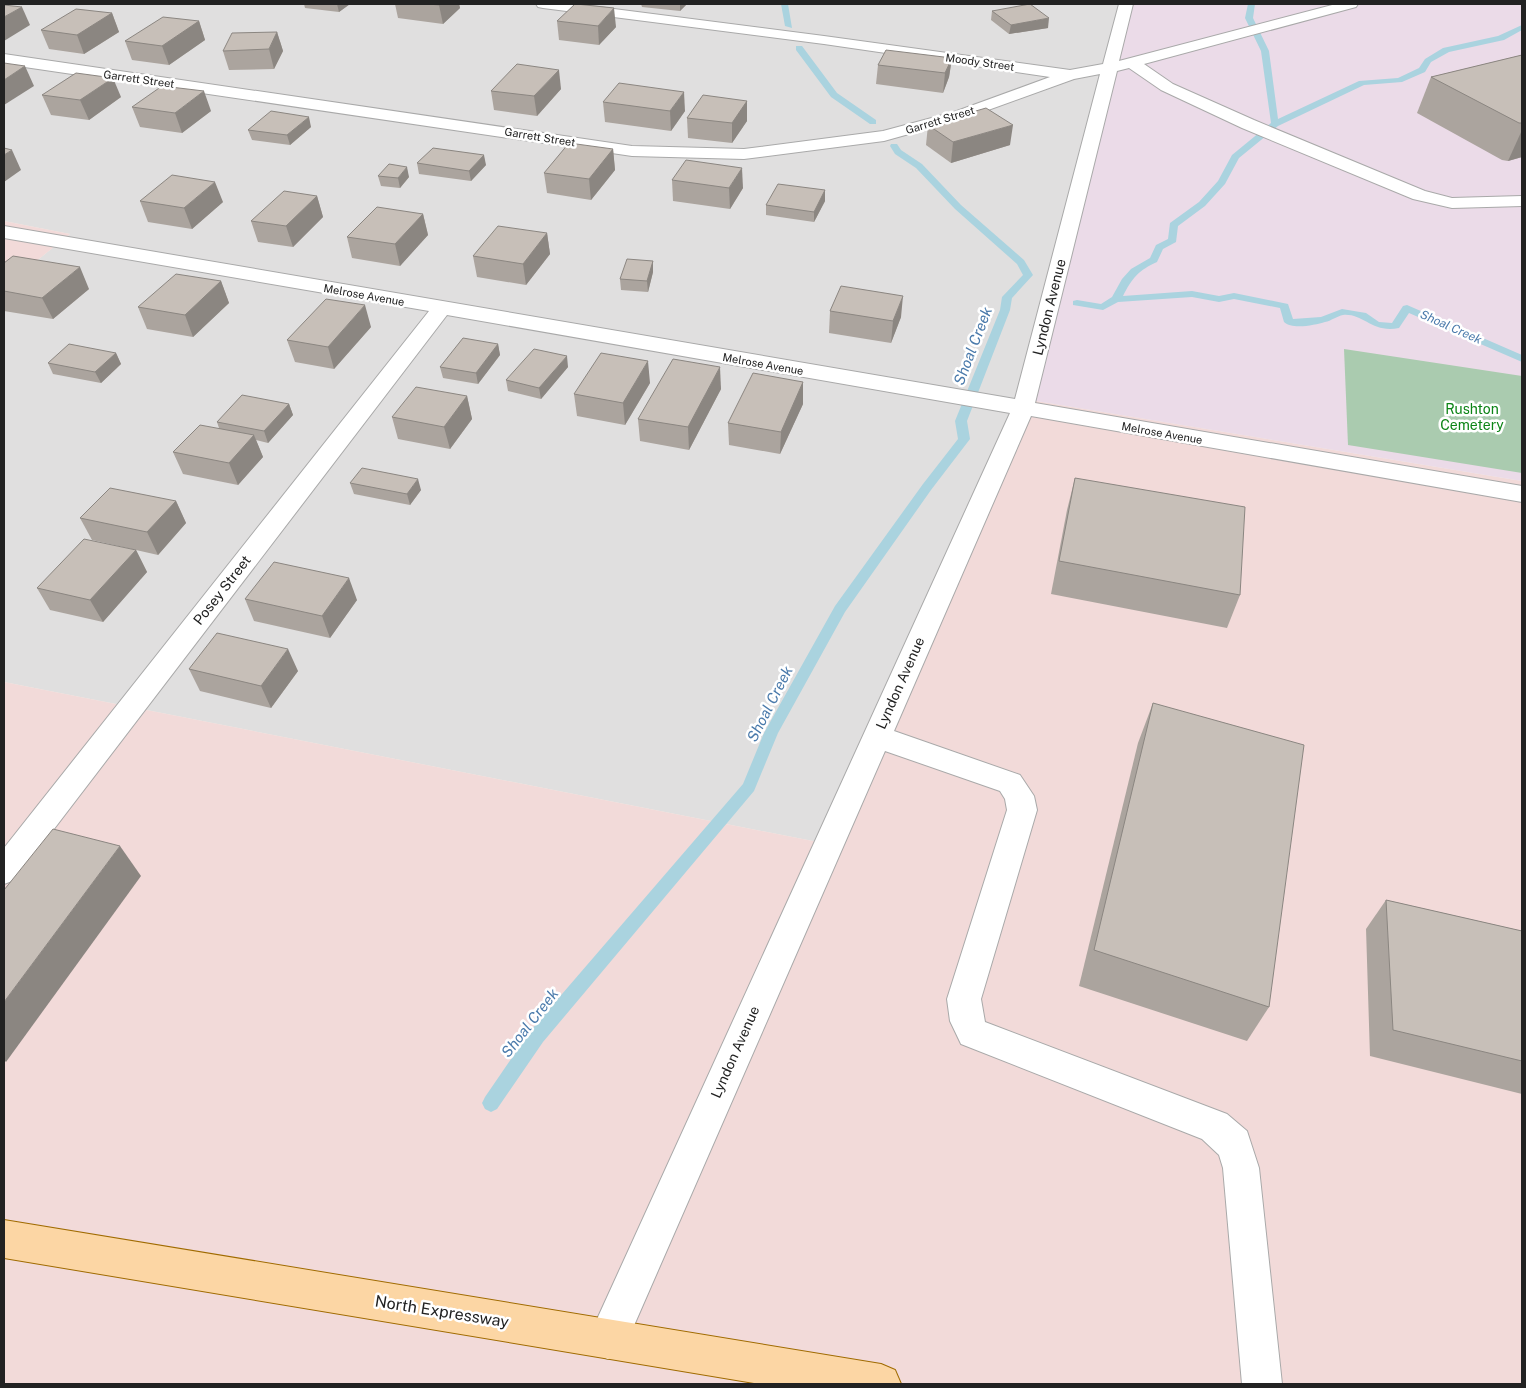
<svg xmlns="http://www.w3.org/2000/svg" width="1526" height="1388" viewBox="0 0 1526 1388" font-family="'Public Sans',sans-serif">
	<rect width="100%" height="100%" fill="#f2efe9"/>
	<!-- residential -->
	<path fill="#e0dfdf" d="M4,4H1134L1018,398L833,845L4,682V287L70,234L4,221Z"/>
	<!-- commercial -->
	<g fill="#f2dad9">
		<path d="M4,221L70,234L4,287Z"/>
		<path d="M1018,398L1522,481V1384H4V682L833,845Z"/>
	</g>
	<!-- industrial -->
	<path fill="#ebdbe8" d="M1134,4H1522V481L1018,398Z"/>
	<!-- cemetery -->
	<path fill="#aacbaf" d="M1344,349L1522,376V473L1348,445Z"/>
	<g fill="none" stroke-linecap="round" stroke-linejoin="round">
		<!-- stream -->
		<g fill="#aad3df" fill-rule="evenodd">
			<path d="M781,4H788L792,28L785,26Z"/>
			<path d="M1248,4H1255L1253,18L1269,51L1278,119L1359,81L1398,78L1419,68L1425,59L1443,48L1498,36L1522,25V30L1504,40L1449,52L1431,62L1425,72L1402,82L1364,85L1278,126L1239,158L1225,184L1205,206L1178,226L1176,242L1163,249L1157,262C1139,270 1132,278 1123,296L1192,291L1219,296L1234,293L1288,304L1293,319L1321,317L1342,309L1366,313L1379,322L1392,323L1403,306L1407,305L1522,355V362L1409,313L1399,328C1373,334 1363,313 1343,315C1337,316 1331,321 1325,322C1315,325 1292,330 1284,322L1280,308L1234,299L1219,302L1192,297L1118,302L1103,310L1073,305V301L1077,300L1101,304L1112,297L1122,279L1131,269L1150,258L1156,245L1168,239L1170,223L1199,202L1218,181L1232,155L1271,123L1261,51L1245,18Z"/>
			<path d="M796,46H802L837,93L876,120V124H870L831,97L796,50Z"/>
			<path d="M891,144H897L901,150L922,164L961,205L1024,260L1033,275L1012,298L1010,310L967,421L970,439L931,490L845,612L778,733L754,791L543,1042L497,1109L491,1112L485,1109L482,1103L485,1097L531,1030L743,784L764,733L835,606L923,484L958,439L955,421L1000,310L1002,297L1023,275L1017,264L955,209L916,168L895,154L890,146Z"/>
		</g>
		<defs>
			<path id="minor" d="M536,4H575L824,36L1070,70L1103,64L1119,4H1133L1119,61L1336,4H1358L1356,7L1144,64L1173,84L1254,120L1425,191L1452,198L1522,196V206L1452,208L1413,199L1242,128L1161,90L1129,68L1117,71L1035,403L1522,486V502L1031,416L894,731L1020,775L1034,796L1037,810L981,999L985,1022L1227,1114L1247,1131L1259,1168L1282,1384H1242L1223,1168L1219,1155L1202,1139L961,1044L950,1021L947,999L1007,810L1005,799L1000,791L885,751L622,1353L608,1359L594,1353L588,1339L1010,413L447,315L15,880L4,884V848L429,311L4,238V226L1015,399L1100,74L1074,79L966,118L884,141L744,159L632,156L4,64V54L632,146L744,149L883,131L954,112L1050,77L824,44L543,8L538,7Z"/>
			<path id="major" d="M4,1220L881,1364L895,1370L901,1384H760L4,1258Z"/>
		</defs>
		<!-- minor casing -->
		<use href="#minor" stroke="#a9a9a9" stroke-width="2"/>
		<!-- major casing -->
		<use href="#major" stroke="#a06b00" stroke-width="2"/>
		<!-- minor -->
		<use href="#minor" fill="#fff" fill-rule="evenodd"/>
		<!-- major -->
		<use href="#major" fill="#fcd6a4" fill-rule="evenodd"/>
	</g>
	<!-- wall -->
	<g fill="#aba49e">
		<path d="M304,4H350L339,12L305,8Z"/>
		<path d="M395,4H459L460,8L443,24L398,18Z"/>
		<path d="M641,4H687L680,11L642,7Z"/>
		<path d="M992,11L1048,28L1009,34L991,20Z"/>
		<path d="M112,13L119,32L84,54L49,49L41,30Z"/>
		<path d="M199,21L205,40L169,65L132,60L125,41Z"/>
		<path d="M557,21L616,27L599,45L559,40Z"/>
		<path d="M277,32L283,51L274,69L229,70L223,51Z"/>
		<path d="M1522,55V157L1508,161L1502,160L1417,113L1431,77Z"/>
		<path d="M952,58L949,77L943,93L876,84L878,65Z"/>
		<path d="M561,89L537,116L494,110L491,91Z"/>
		<path d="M42,95L121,97L89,120L51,115Z"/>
		<path d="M747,101V121L732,143L688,138L687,118Z"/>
		<path d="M603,102L685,111L671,131L605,122Z"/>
		<path d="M132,107L211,111L182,133L140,127Z"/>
		<path d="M928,125L1010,145L951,163L926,145Z"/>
		<path d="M311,127L290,145L252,140L248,130Z"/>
		<path d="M613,149L615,170L591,200L547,193L544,173Z"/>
		<path d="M417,163L486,165L471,181L419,174Z"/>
		<path d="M378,176L409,177L400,188L381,186Z"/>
		<path d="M672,180L743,188L730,209L673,201Z"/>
		<path d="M825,190V201L814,222L766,215V205Z"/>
		<path d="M317,196L323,217L293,247L258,242L251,221Z"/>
		<path d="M140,201L223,202L192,229L148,222Z"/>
		<path d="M423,214L428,235L400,266L352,258L347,237Z"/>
		<path d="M547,233L550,254L526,285L477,277L473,256Z"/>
		<path d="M653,261V272L648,292L621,290L620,279Z"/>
		<path d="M4,263L89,289L53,319L4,311Z"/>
		<path d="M221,281L229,303L193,337L147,329L138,307Z"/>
		<path d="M830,311L901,317L891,343L829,333Z"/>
		<path d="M371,327L334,369L295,362L287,340Z"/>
		<path d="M498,344L500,355L478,384L443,378L440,367Z"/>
		<path d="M116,353L121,364L101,383L53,374L48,363Z"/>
		<path d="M568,367L541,399L508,391L506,380Z"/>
		<path d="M803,382V404L780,454L729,445L728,423Z"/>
		<path d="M650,383L625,425L577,416L574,394Z"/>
		<path d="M721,389L689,450L640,441L638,419Z"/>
		<path d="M467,396L472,419L450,449L398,439L392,417Z"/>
		<path d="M289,404L293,415L268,443L256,440L263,457L238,485L183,474L173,452L219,428L217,422Z"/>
		<path d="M1075,478L1240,595L1227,628L1051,594L1067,510Z"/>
		<path d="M350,483L421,490L410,505L354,494Z"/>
		<path d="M176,501L186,523L158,555L92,540L80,518Z"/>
		<path d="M136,550L147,572L103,622L50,610L37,588Z"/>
		<path d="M245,599L357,600L330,638L254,621Z"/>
		<path d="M189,669L298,671L271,708L200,691Z"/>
		<path d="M1153,703L1269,1007L1247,1041L1079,986L1138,743Z"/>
		<path d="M1386,900L1522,931V1094L1370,1056L1366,929Z"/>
	</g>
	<!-- shaded-wall -->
	<g fill="#8b8681">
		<path d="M337,4H350L339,12Z"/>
		<path d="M441,4H459L460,8L443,24L439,5Z"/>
		<path d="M680,4H687L680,11Z"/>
		<path d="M22,7L30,25L4,41V17Z"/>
		<path d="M614,8L616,27L599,45L598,26Z"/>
		<path d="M112,13L119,32L84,54L77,35Z"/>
		<path d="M1049,18L1048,28L1009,34L1011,25Z"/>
		<path d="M199,21L205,40L169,65L162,46Z"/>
		<path d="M277,32L283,51L274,69L269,49Z"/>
		<path d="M952,58L949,77L943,93L945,73Z"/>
		<path d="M25,66L34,86L4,105V80Z"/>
		<path d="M559,70L561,89L537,116L534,96Z"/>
		<path d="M113,78L121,97L89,120L80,100Z"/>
		<path d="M204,91L211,111L182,133L175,113Z"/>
		<path d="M684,92L685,111L671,131L670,111Z"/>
		<path d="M747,101V121L732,143V123Z"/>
		<path d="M309,117L311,127L290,145L287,135Z"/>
		<path d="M1013,125L1010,145L951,163L953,142Z"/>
		<path d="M1522,130V157L1508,161Z"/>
		<path d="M613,149L615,170L591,200L589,179Z"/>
		<path d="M12,150L21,170L4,182V155Z"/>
		<path d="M484,155L486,165L471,181L469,171Z"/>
		<path d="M407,167L409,177L400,188L398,178Z"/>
		<path d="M742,168L743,188L730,209L729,188Z"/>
		<path d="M215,182L223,202L192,229L184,208Z"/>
		<path d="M825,190V201L814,222V212Z"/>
		<path d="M317,196L323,217L293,247L286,226Z"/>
		<path d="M423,214L428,235L400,266L395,244Z"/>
		<path d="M547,233L550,254L526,285L523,264Z"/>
		<path d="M653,261V272L648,292L647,281Z"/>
		<path d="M80,267L89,289L53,319L42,298Z"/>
		<path d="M221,281L229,303L193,337L185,315Z"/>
		<path d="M903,296L901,317L891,343L893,321Z"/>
		<path d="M365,305L371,327L334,369L328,347Z"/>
		<path d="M498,344L500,355L478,384L476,373Z"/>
		<path d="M116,353L121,364L101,383L95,372Z"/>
		<path d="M567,356L568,367L541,399L539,388Z"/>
		<path d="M648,361L650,383L625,425L623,403Z"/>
		<path d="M720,367L721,389L689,450L688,427Z"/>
		<path d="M803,382V404L780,454L781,432Z"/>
		<path d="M467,396L472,419L450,449L444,427Z"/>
		<path d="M289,404L293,415L268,443L264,431Z"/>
		<path d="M254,435L263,457L238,485L229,463Z"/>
		<path d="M418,479L421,490L410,505L407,494Z"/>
		<path d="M176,501L186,523L158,555L147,532Z"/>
		<path d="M136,550L147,572L103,622L90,600Z"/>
		<path d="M349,578L357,600L330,638L322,616Z"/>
		<path d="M288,649L298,671L271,708L261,686Z"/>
		<path d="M120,846L141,876L6,1062L4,1060V1002Z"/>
	</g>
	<!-- building -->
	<g fill="#c7bfb8" stroke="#8b8681">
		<path d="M428,4H441L439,5Z"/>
		<path d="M575,4H576L614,8L598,26L557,21Z"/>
		<path d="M1030,4L1049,18L1011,25L992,11Z"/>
		<path d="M4,5L22,7L4,17Z"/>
		<path d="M76,9L112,13L77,35L41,30Z"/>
		<path d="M163,17L199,21L162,46L125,41Z"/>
		<path d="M277,32L269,49L223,51L232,33Z"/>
		<path d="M886,50L952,58L945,73L878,65Z"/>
		<path d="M1522,55V123H1519L1431,77Z"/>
		<path d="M4,63L25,66L4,80Z"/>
		<path d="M517,64L559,70L534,96L491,91Z"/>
		<path d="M76,73L113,78L80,100L42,95Z"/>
		<path d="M619,83L684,92L670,111L603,102Z"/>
		<path d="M162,86L204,91L175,113L132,107Z"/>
		<path d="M703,95L747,101L732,123L687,118Z"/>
		<path d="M986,108L1013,125L953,142L928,125Z"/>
		<path d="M271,111L309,117L287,135L248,130Z"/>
		<path d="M569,143L613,149L589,179L544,173Z"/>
		<path d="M4,148L12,150L4,155Z"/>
		<path d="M433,148L484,155L469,171L417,163Z"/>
		<path d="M686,160L742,168L729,188L672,180Z"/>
		<path d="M389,164L407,167L398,178L378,176Z"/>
		<path d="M172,175L215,182L184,208L140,201Z"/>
		<path d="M778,184L825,190L814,212L766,205Z"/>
		<path d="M284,191L317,196L286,226L251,221Z"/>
		<path d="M377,207L423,214L395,244L347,237Z"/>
		<path d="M498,226L547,233L523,264L473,256Z"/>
		<path d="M13,256L80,267L42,298L4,291V263Z"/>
		<path d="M627,259L653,261L647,281L620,279Z"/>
		<path d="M176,274L221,281L185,315L138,307Z"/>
		<path d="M841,286L903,296L893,321L830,311Z"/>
		<path d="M326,299L365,305L328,347L287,340Z"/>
		<path d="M463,338L498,344L476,373L440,367Z"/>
		<path d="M69,344L116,353L95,372L48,363Z"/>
		<path d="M534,349L567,356L539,388L506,380Z"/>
		<path d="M601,353L648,361L623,403L574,394Z"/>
		<path d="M673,359L720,367L688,427L638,419Z"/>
		<path d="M753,373L803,382L781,432L728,423Z"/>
		<path d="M416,387L467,396L444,427L392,417Z"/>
		<path d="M242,395L289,404L264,431L217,422Z"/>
		<path d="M200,425L254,435L229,463L173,452Z"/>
		<path d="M362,468L418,479L407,494L350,483Z"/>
		<path d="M1075,478L1245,507L1240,595L1059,561Z"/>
		<path d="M110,488L176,501L147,532L80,518Z"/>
		<path d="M84,539L136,550L90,600L37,588Z"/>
		<path d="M274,562L349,578L322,616L245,599Z"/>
		<path d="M217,633L288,649L261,686L189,669Z"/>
		<path d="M1153,703L1304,745L1269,1007L1094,950Z"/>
		<path d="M53,829L120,846L4,1002V890Z"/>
		<path d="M1386,900L1522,931V1061L1393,1030Z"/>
	</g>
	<g text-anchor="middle" stroke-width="5" stroke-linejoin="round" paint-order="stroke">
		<!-- far-street labels -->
		<g font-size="11" fill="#222" stroke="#fff">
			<text transform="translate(980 62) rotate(8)" y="4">Moody Street</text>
			<text transform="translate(139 79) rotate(8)" y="4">Garrett Street</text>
			<text transform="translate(940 120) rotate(-17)" y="4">Garrett Street</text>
			<text transform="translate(540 137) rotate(9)" y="4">Garrett Street</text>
			<text transform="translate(364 295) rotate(10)" y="4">Melrose Avenue</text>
			<text transform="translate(763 364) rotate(10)" y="4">Melrose Avenue</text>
			<text transform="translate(1162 433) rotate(10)" y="4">Melrose Avenue</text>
		</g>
		<!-- far-water labels -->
		<g font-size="12" font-style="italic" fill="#4a7aab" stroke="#fff">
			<text transform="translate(1451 327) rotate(24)" y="4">Shoal Creek</text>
		</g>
		<!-- street labels -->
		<g font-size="14" fill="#222" stroke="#fff">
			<text transform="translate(1049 307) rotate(-76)" y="5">Lyndon Avenue</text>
			<text transform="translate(222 590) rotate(-52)" y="5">Posey Street</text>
			<text transform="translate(900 683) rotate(-66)" y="5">Lyndon Avenue</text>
			<text transform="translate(735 1052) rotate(-66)" y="5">Lyndon Avenue</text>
		</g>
		<!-- park labels -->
		<g font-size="14" fill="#0c8416" stroke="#fff">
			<text x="1472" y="414">Rushton<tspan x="1472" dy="16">Cemetery</tspan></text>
		</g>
		<!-- water labels -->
		<g font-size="15" font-style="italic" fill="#4a7aab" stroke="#fff">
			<text transform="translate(973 346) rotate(-69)" y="5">Shoal Creek</text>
			<text transform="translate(770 704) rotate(-63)" y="5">Shoal Creek</text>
			<text transform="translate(530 1023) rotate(-52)" y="5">Shoal Creek</text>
		</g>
		<!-- near-street labels -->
		<g font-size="16" fill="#222" stroke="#fff">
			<text transform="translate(442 1311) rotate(9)" y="6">North Expressway</text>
		</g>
	</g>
	<!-- border -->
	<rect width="1526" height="1388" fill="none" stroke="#222222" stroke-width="10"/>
</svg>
